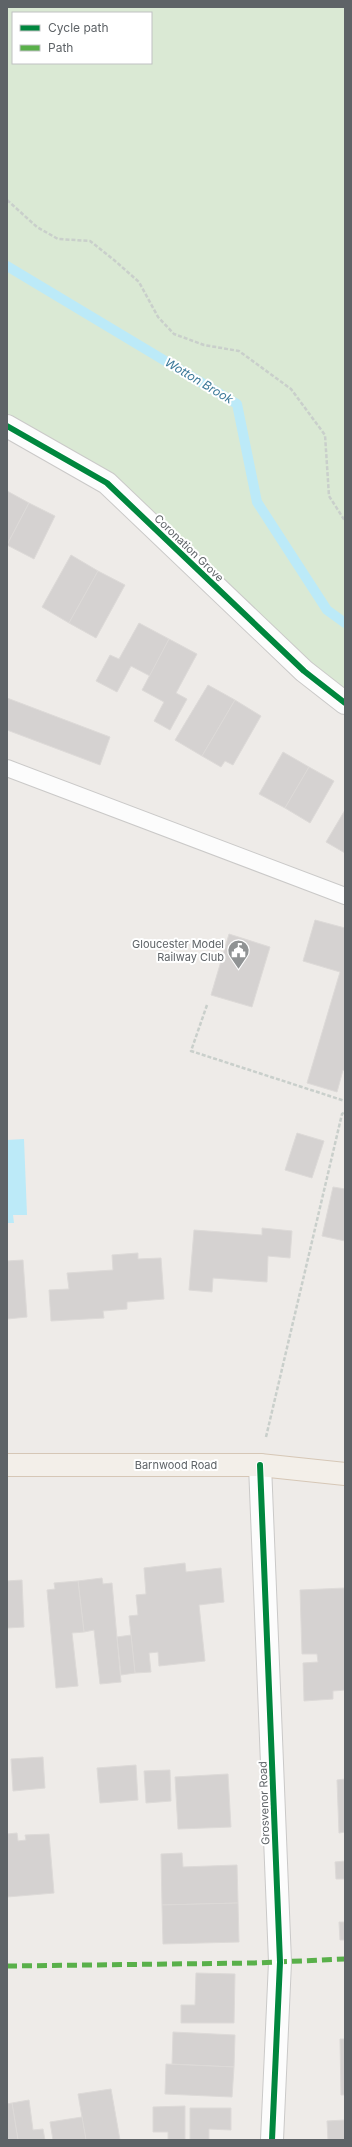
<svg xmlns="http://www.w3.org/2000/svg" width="352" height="2147" viewBox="0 0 352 2147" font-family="Inter,sans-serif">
	<rect width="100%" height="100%" fill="#eeebe8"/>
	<!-- green -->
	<path fill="#dae9d4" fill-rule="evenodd" d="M7,7H345V703L107,483L7,426ZM13,13H151V63H13Z"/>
	<!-- water -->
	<path fill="#bceaf8" d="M24,1139L27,1215H13L14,1223H7V1140Z"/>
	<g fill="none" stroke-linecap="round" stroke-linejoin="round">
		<!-- stream -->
		<path stroke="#bceaf8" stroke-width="10" d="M7,266L237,404L257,502L327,610L345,623"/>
	</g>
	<!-- building -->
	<g fill="#d5d2d1" stroke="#dddad8">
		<path d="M7,491L29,503L7,545Z"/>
		<path d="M29,503L55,516L34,559L7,545Z"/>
		<path d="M71,555L98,571L69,623L42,607Z"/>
		<path d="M98,571L125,585L96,638L69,623Z"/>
		<path d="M139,623L169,639L150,676L131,666L117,692L96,681L110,655L119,659Z"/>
		<path d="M169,639L197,654L176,693L187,699L170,730L154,721L164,702L142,690Z"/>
		<path d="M208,685L235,700L202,756L175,740Z"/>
		<path d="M7,698L110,737L100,765L7,730Z"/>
		<path d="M235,700L261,716L233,765L225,761L221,767L202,756Z"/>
		<path d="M283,752L309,767L285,808L259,794Z"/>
		<path d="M309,767L334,781L310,823L285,808Z"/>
		<path d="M345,810V853L326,842Z"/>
		<path d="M315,920L345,928V1071L343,1070L337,1092L307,1083L340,972L303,961Z"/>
		<path d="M229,934L270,947L252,1007L211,995Z"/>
		<path d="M297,1133L324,1141L312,1178L285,1170Z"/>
		<path d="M333,1187L345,1189V1241L322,1236Z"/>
		<path d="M262,1228L292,1231L290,1258L268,1256L267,1282L213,1278L212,1292L189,1290L194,1230L262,1235Z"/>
		<path d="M138,1253V1259L161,1258L164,1299L127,1302V1309L103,1311L104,1318L51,1321L49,1290L69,1289L67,1273L113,1270L112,1255Z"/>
		<path d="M23,1260L27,1317L7,1319V1261Z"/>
		<path d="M185,1563L186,1572L221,1568L224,1602L199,1605L205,1661L159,1666L158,1652L149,1653L151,1672L135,1673L129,1616L138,1615L136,1595L146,1594L144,1568Z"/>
		<path d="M102,1578L103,1584L112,1583L121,1682L100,1684L94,1630L84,1632L78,1581Z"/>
		<path d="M22,1580L24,1627L7,1628V1581Z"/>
		<path d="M78,1581L84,1632L72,1633L78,1686L56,1688L47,1590L55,1589L54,1583Z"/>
		<path d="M345,1588V1690L333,1691V1699L304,1701L303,1663L318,1662L317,1654H302L300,1590Z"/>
		<path d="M131,1635L135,1673L121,1675L117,1637Z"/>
		<path d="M43,1757L45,1788L13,1791L11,1759Z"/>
		<path d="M136,1765L138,1800L100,1803L97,1768Z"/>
		<path d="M170,1770L171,1801L146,1803L144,1771Z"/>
		<path d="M228,1774L231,1827L178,1829L175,1777Z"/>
		<path d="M345,1779V1832L339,1833L337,1780Z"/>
		<path d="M17,1833L18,1841L26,1840L25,1835L49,1834L54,1893L7,1897V1834Z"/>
		<path d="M182,1853L183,1867L237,1865L238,1903L162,1905L161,1854Z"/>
		<path d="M345,1861V1879H336L335,1862Z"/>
		<path d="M238,1903L239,1942L163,1944L162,1905Z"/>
		<path d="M339,1922H345V1940H340Z"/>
		<path d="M196,1973L235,1974L234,2023H181V2005H195Z"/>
		<path d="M173,2032L235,2035L234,2067L172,2064Z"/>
		<path d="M340,2039H345V2095H341Z"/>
		<path d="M166,2064L234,2067L232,2097L165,2094Z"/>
		<path d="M111,2089L120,2140H86L78,2094Z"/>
		<path d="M29,2100L33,2130L43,2129L45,2140H18L12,2103Z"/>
		<path d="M12,2103L18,2140H7V2104Z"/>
		<path d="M185,2106V2140H168V2132H153V2107Z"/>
		<path d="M190,2108H231V2130L209,2129V2140H190Z"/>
		<path d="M82,2117L86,2140H53L50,2122Z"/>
		<path d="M345,2120V2140H328L327,2121Z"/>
	</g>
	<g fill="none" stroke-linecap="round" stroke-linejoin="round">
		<defs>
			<path id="service" d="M7,768L345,896"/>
			<g id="minor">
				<path d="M7,426L107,483L304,671L345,703"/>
				<path d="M260,1465L280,1962L272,2140"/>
			</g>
			<path id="primary" d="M7,1465H260L345,1474"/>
		</defs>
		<!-- service casing -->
		<use href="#service" stroke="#cac9c8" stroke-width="18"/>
		<!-- minor casing -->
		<use href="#minor" stroke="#cac9c8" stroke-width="24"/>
		<!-- primary casing -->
		<use href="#primary" stroke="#d6c7b6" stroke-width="24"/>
		<!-- path -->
		<g stroke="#c9cfcb" stroke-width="2.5" stroke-dasharray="4 2" stroke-linecap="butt">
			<path d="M7,200L37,227L58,239L90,241L114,260L139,282L158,317L174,334L204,345L239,351L291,389L325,435L329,496L345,521"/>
			<path d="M207,1005L191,1051L345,1101"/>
			<path d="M266,1437L342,1114L345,1112"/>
		</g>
		<!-- service -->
		<use href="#service" stroke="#fcfcfc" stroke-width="16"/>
		<!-- minor -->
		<use href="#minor" stroke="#fcfcfc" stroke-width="22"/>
		<!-- primary -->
		<use href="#primary" stroke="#f3efe9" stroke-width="22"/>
		<!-- quiet -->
		<path stroke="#59b04a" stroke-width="5" stroke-dasharray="10 5" stroke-linecap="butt" d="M7,1966L254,1963L345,1959"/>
		<defs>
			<g id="cycleway">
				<path d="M7,426L107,483L304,671L345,703"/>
				<path d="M260,1465L280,1962L272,2140"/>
			</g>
		</defs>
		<!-- cycleway casing -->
		<use href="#cycleway" stroke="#fff" stroke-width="8"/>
		<!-- cycleway -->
		<use href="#cycleway" stroke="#00873e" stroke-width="6"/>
	</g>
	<!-- icons -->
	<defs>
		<symbol id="civic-pin" viewBox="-11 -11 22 30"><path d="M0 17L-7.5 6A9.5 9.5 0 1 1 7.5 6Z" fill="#909394" stroke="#fff"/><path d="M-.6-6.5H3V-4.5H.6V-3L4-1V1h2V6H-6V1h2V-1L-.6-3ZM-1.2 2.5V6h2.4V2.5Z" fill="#fff"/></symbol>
	</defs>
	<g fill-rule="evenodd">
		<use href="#civic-pin" x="226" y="938" width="25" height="34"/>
	</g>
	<g text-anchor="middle" stroke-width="4" stroke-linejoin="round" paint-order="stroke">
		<!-- street labels -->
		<g font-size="11" fill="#5e6367" stroke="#fff">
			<text transform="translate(189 548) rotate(44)" y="4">Coronation Grove</text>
			<text x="176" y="1469">Barnwood Road</text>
			<text transform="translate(264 1803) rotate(-92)" y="4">Grosvenor Road</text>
		</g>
		<!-- poi labels -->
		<g font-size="11" fill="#5e6367" stroke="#fff" text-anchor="end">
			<text x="224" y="948">Gloucester Model<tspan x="224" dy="13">Railway Club</tspan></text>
		</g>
		<!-- water labels -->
		<g font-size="12" font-style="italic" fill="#3a7898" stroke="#fff">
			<text transform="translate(199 381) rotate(31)" y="4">Wotton Brook</text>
		</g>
	</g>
	<!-- border -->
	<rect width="352" height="2147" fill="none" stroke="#5e6367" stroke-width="16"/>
	<!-- legend -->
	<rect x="12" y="12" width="140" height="52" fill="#ffffff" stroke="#bfc1c2"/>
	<rect x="20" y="25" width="20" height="6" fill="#00873e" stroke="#bfc1c2"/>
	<text x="48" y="32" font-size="12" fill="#5e6367">Cycle path</text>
	<rect x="20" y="45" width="20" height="6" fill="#59b04a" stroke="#bfc1c2"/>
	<text x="48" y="52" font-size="12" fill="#5e6367">Path</text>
</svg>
